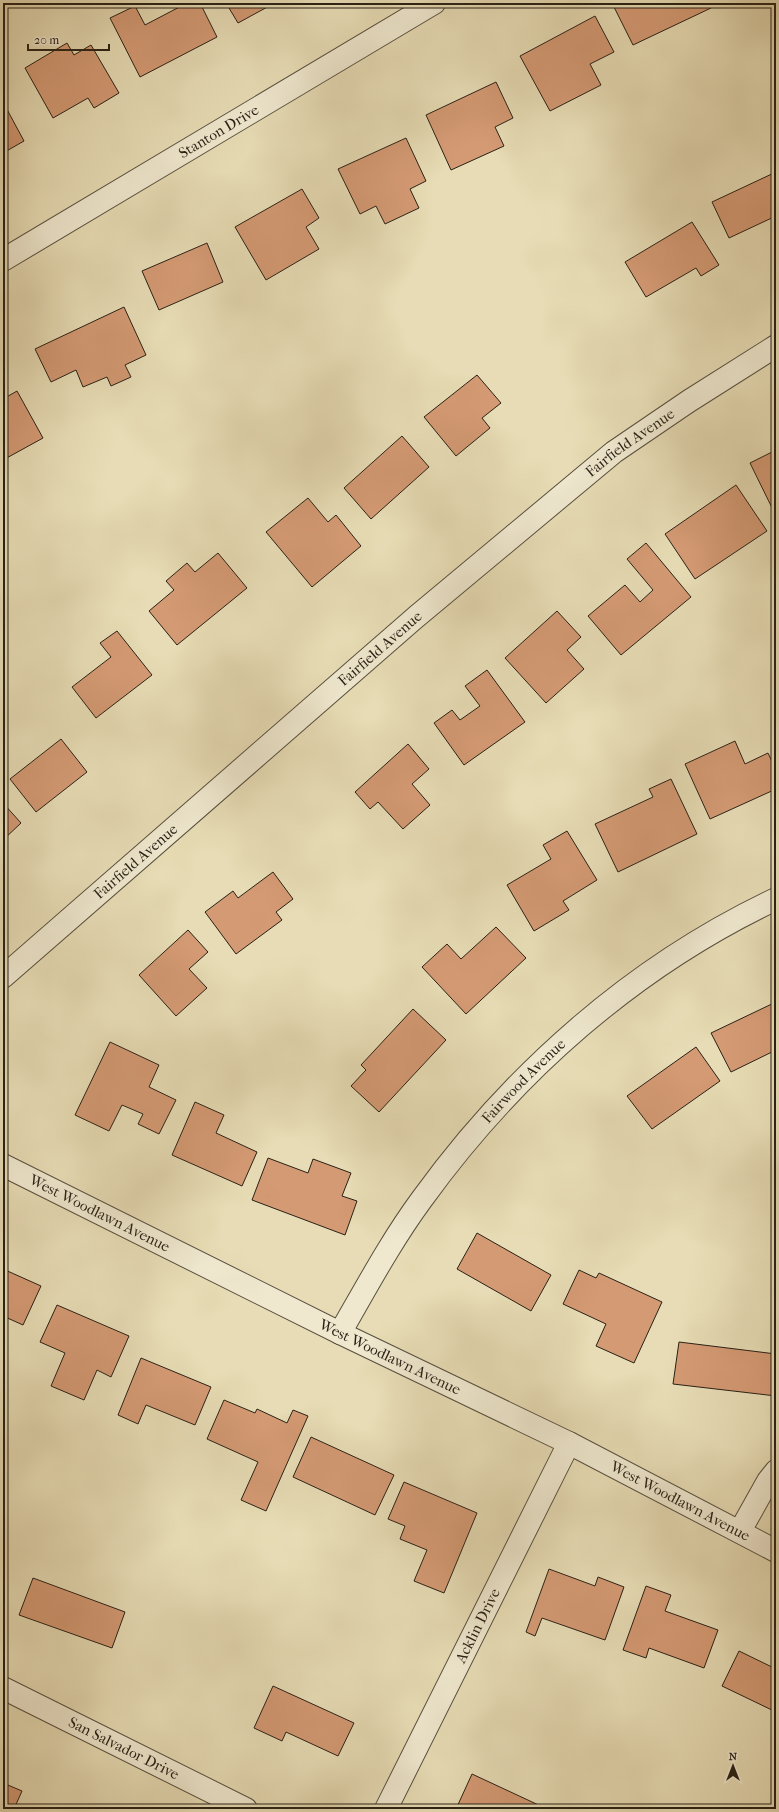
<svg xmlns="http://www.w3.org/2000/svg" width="779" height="1812" viewBox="0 0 779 1812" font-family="'IM FELL French Canon',serif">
	<rect width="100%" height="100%" fill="#e7dcb5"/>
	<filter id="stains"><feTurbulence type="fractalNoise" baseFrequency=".005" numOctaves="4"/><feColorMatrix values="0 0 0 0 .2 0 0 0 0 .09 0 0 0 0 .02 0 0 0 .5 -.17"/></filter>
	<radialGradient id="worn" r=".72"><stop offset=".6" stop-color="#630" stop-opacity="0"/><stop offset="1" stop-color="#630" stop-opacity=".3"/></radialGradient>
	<!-- building -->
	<g fill="#d49a74" stroke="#292116">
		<path d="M187,3H200L217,37L140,77L110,18L135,6L145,25Z"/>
		<path d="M226,3H270L271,5L238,23Z"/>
		<path d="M612,3H709L711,8L633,45Z"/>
		<path d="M595,16L614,52L590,64L601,85L550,111L520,56Z"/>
		<path d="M67,43L74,55L91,45L119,93L94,108L88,98L53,118L25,68Z"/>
		<path d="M496,82L513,118L495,127L504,146L451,170L426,115Z"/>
		<path d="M3,102L24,141L3,153Z"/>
		<path d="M406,138L426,181L410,189L419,208L385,224L376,206L360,214L338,169Z"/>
		<path d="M776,172V216L729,238L712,202Z"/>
		<path d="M302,189L319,218L306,227L319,249L266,280L235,227Z"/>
		<path d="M692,222L719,265L701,276L696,268L646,297L625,262Z"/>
		<path d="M207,243L223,282L159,310L142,271Z"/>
		<path d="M124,307L146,355L125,365L131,377L111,386L107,377L83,387L76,370L51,382L35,349Z"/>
		<path d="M477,375L501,403L482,418L490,428L456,456L424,417Z"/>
		<path d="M17,391L43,438L3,460V399Z"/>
		<path d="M402,436L429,467L371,519L344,488Z"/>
		<path d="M776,450V516L750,463Z"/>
		<path d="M736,485L767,531L695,579L665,534Z"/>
		<path d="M308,498L328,522L336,515L361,546L312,587L266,532Z"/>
		<path d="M646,543L691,597L621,655L588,616L625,585L640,602L653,590L627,559Z"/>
		<path d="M218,553L247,588L177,645L149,611L174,590L166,581L187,563L195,572Z"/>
		<path d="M557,611L581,637L567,650L584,669L546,703L505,658Z"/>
		<path d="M117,631L152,675L96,718L72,687L111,657L100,643Z"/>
		<path d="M487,670L525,722L464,765L434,723L452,710L460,720L480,706L465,686Z"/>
		<path d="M61,739L87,772L36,812L10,779Z"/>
		<path d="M735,741L745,764L768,753L776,770V789L710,819L685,764Z"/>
		<path d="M408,744L429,769L412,784L430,805L403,829L378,802L370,809L355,792Z"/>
		<path d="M671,779L697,834L618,872L595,824L653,797L649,789Z"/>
		<path d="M3,803L21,823L3,840Z"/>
		<path d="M567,831L597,880L563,901L569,910L534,931L507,885L551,859L543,845Z"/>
		<path d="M273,872L293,899L276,912L282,920L236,954L205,912L233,891L238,898Z"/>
		<path d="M496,927L526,958L466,1014L422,967L447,944L461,959Z"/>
		<path d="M188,930L208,952L189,969L207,988L176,1016L139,975Z"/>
		<path d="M776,1002V1050L731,1072L711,1033Z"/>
		<path d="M413,1009L446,1040L379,1112L351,1086L366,1070L361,1065Z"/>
		<path d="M110,1042L159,1065L149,1087L176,1100L159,1134L138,1124L143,1114L122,1105L109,1131L75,1115Z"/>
		<path d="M696,1047L720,1081L652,1129L627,1096Z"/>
		<path d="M195,1102L224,1115L216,1133L257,1152L242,1186L172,1155Z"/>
		<path d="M268,1158L308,1173L313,1159L351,1173L342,1196L357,1201L345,1235L252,1200Z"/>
		<path d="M477,1233L551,1275L531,1311L457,1269Z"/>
		<path d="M3,1269L41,1286L23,1325L3,1316Z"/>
		<path d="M579,1270L596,1278L599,1273L662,1302L634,1363L596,1346L606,1324L563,1304Z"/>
		<path d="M57,1305L129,1336L111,1377L97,1370L84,1400L51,1386L65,1353L40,1342Z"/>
		<path d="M679,1342L776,1354V1396L673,1384Z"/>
		<path d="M141,1358L211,1387L195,1425L146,1405L138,1424L118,1415Z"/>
		<path d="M224,1400L255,1413L257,1409L287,1423L293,1410L308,1416L266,1511L241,1500L258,1462L207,1439Z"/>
		<path d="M311,1437L394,1475L375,1515L293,1477Z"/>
		<path d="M404,1482L477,1513L444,1593L414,1581L427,1550L400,1539L405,1526L388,1519Z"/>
		<path d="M549,1569L595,1586L598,1577L624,1587L605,1640L542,1618L535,1636L526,1632Z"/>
		<path d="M33,1578L125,1612L112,1648L19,1615Z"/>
		<path d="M646,1586L671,1595L665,1611L718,1630L704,1668L649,1648L646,1658L623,1650Z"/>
		<path d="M739,1651L776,1669V1712L722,1686Z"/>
		<path d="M273,1686L354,1723L338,1756L286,1732L282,1741L254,1728Z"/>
		<path d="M472,1774L545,1808L544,1809H456Z"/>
		<path d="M3,1783L22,1791L14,1809H3Z"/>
	</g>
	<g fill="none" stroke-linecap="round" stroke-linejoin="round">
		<defs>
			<g id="minor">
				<path id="s1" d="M3,260L434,3"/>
				<path id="s2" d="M3,977L416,617L614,452L689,401L776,346"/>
				<path id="s3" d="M340,1333C366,1288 391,1241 422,1199C514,1072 634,966 776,899"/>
				<path d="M740,1531L768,1481L776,1471"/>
				<path id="s4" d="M3,1688L246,1809"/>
				<path id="s5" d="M386,1809L569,1443"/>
			</g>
			<g id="tertiary">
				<path id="s6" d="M3,1165L340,1333L569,1443L776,1551"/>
			</g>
		</defs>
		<!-- minor casing -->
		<use href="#minor" stroke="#58503e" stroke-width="24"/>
		<!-- tertiary casing -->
		<use href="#tertiary" stroke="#58503e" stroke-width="24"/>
		<!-- minor -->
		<use href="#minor" stroke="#efe8cf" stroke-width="22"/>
		<!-- tertiary -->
		<use href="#tertiary" stroke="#efe8cf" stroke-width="22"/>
	</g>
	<g text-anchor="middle" stroke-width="3" stroke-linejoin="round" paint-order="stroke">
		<!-- street labels -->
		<g font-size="15" fill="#292116" stroke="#efe8cf">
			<text dy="5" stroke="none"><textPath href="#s1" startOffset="251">Stanton Drive</textPath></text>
			<text dy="5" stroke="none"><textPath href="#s2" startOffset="824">Fairfield Avenue</textPath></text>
			<text dy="5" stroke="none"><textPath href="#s2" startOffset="500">Fairfield Avenue</textPath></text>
			<text dy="5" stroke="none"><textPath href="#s2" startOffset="176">Fairfield Avenue</textPath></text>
			<text dy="5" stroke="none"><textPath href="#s3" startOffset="313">Fairwood Avenue</textPath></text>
			<text dy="5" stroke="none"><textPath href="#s6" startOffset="108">West Woodlawn Avenue</textPath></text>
			<text dy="5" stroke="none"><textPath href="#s6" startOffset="432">West Woodlawn Avenue</textPath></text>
			<text dy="5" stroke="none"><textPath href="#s6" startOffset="756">West Woodlawn Avenue</textPath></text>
			<text dy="5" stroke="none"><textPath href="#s5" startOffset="205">Acklin Drive</textPath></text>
			<text dy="5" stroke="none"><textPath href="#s4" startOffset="135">San Salvador Drive</textPath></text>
		</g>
	</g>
	<!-- margin -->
	<rect width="779" height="1812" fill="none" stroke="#e7dcb5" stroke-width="16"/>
	<rect x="4" y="4" width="771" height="1804" fill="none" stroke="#292116" stroke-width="2"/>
	<rect x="8" y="8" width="763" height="1796" fill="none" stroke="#292116"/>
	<!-- north arrow -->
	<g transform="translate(733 1766)" stroke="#efe8cf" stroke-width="3" paint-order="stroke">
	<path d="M0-3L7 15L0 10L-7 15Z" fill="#292116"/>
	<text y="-6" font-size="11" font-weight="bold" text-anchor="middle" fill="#292116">N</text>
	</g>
	<!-- scale -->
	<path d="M28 44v6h81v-6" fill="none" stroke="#292116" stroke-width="2"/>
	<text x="34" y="44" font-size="12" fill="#292116" stroke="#efe8cf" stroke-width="3" paint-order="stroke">20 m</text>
	<rect width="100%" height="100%" filter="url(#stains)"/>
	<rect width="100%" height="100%" fill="url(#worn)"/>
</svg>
